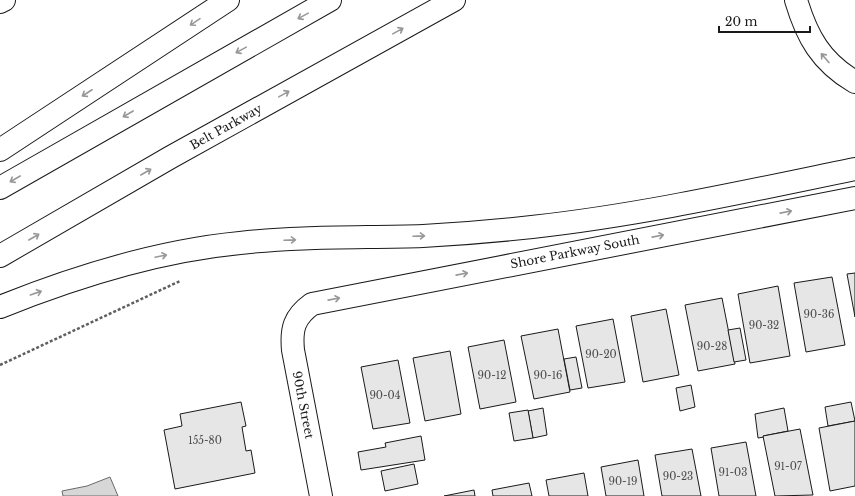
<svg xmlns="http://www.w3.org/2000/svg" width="855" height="496" viewBox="0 0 855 496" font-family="'Libre Baskerville',serif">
	<rect width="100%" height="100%" fill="#fff"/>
	<!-- water -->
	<path fill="#d7d7d7" stroke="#6a6a6a" d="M110,477L118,496H63L62,491L87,486Z"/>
	<!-- building -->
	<g fill="#e6e6e6" stroke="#1a1a1a">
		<path d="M855,273V317L847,274Z"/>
		<path d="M832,277L845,345L806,352L794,283Z"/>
		<path d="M778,286L790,356L750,363L738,294Z"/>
		<path d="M722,298L735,364L698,371L685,305Z"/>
		<path d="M666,309L679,375L643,382L631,316Z"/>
		<path d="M613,319L625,382L588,388L576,326Z"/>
		<path d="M740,328L746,360L734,362L728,330Z"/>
		<path d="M558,329L570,392L534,399L521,336Z"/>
		<path d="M504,340L516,402L480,409L468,347Z"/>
		<path d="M450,351L461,414L425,421L413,358Z"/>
		<path d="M576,357L582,388L570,390L564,359Z"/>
		<path d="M398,360L410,423L373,429L361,367Z"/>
		<path d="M691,385L695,407L680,411L676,388Z"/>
		<path d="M241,402L246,426L242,427L246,451L251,450L255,473L175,489L164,430L182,426L180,414Z"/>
		<path d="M851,402L855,421L828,426L825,407Z"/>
		<path d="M543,408L547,435L533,438L528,411Z"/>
		<path d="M784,408L788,431L763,436L764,437L758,438L755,414Z"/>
		<path d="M528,410L533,438L514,441L509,413Z"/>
		<path d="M855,421V486L830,491L819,428Z"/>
		<path d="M800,429L813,495L775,496L763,436Z"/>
		<path d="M421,436L425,460L361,470L358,452L386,447L385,443Z"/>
		<path d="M746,442L756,496H719L711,448Z"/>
		<path d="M692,449L701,496H662L655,455Z"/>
		<path d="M638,460L644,496H606L601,467Z"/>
		<path d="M414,464L418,484L385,491L381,471Z"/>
		<path d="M584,473L588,496H549L546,480Z"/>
		<path d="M529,483L532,496H493L492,490Z"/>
		<path d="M474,490L475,496H444Z"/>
	</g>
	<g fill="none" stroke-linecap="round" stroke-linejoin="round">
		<defs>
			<g id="minor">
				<path d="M0,2L4,0"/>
				<path d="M321,496L293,350C291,329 294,317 312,304L855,198"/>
			</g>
			<g id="motorway">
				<path d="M796,0C807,37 821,62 855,82"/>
				<path d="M0,150L228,0"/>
				<path d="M0,188L330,0"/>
				<path d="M0,256L171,157L454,0"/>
				<path d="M0,307C77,276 157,251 240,243C301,236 362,238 423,236C460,234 496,231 532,227C641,215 748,191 855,169"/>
			</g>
		</defs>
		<!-- minor casing -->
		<use href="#minor" stroke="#1a1a1a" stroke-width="24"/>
		<!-- motorway casing -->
		<use href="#motorway" stroke="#1a1a1a" stroke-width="24"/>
		<!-- path -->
		<path stroke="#5f5f5f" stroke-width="2.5" stroke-dasharray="3 2" stroke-linecap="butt" d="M0,365L180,281"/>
		<!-- minor -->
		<use href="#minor" stroke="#fff" stroke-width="22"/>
		<!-- motorway -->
		<use href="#motorway" stroke="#fff" stroke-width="22"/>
	</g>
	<!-- one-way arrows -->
	<defs><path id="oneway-shaft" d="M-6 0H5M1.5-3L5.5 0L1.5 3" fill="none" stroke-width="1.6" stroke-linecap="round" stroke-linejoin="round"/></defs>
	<g stroke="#989898">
		<use href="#oneway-shaft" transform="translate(303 16) rotate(151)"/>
		<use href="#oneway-shaft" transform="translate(195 22) rotate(146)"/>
		<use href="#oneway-shaft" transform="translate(398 31) rotate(-29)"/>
		<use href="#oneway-shaft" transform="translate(241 50) rotate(151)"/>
		<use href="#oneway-shaft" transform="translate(825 58) rotate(-131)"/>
		<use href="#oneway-shaft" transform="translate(87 93) rotate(147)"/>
		<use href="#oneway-shaft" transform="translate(284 94) rotate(-29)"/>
		<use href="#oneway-shaft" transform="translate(128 114) rotate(150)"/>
		<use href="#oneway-shaft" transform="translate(146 172) rotate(-30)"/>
		<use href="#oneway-shaft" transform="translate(15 179) rotate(150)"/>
		<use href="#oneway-shaft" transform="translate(786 212) rotate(-11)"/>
		<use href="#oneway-shaft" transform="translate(419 236) rotate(-2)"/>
		<use href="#oneway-shaft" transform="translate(658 236) rotate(-11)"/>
		<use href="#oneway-shaft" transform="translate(34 237) rotate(-30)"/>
		<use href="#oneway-shaft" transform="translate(290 240) rotate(-2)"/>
		<use href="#oneway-shaft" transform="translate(161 256) rotate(-12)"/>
		<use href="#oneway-shaft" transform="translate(462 274) rotate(-11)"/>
		<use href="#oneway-shaft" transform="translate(36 293) rotate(-19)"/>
		<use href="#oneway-shaft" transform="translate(334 299) rotate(-11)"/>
	</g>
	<g text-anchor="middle" stroke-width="3" stroke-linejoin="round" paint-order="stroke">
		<!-- number labels -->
		<g font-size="10" fill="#4d4d4d">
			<text x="819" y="318">90-36</text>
			<text x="764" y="329">90-32</text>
			<text x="712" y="350">90-28</text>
			<text x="601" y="358">90-20</text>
			<text x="492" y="379">90-12</text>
			<text x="548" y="379">90-16</text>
			<text x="385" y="399">90-04</text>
			<text x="205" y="444">155-80</text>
			<text x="788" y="470">91-07</text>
			<text x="733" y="476">91-03</text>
			<text x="678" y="480">90-23</text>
			<text x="623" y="485">90-19</text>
		</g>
		<!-- street labels -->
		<g font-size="12" fill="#1a1a1a" stroke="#fff">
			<text transform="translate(226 127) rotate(-29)" y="4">Belt Parkway</text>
			<text transform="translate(575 252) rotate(-11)" y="4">Shore Parkway South</text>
			<text transform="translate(303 405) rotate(79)" y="4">90th Street</text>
		</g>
	</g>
	<!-- scale -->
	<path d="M719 26v6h91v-6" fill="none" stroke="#1a1a1a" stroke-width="2"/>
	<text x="725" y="26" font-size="12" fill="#1a1a1a" stroke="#ffffff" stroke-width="3" paint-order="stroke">20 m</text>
</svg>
